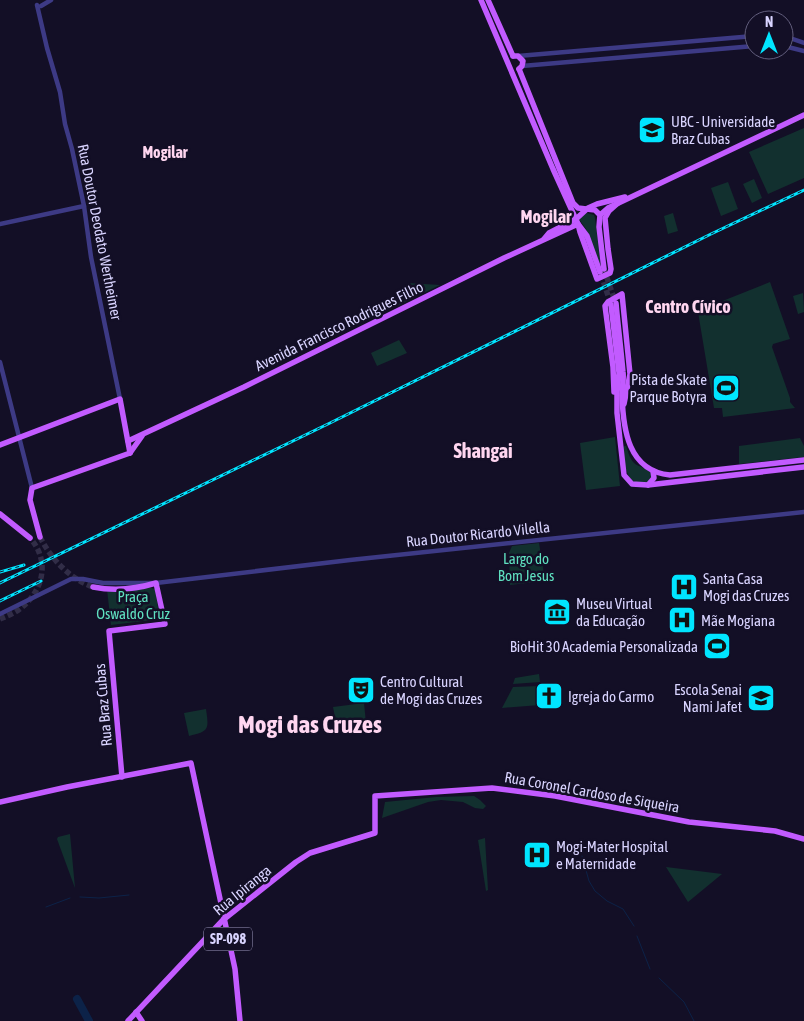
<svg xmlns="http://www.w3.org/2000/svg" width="804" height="1021" font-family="'Asap Condensed',sans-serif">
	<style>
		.green { fill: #12302f }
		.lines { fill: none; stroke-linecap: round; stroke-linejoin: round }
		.stream { stroke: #0c2248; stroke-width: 1 }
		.river { stroke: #0c2248; stroke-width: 8 }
		.major-tunnel { stroke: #312d47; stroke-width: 5.5; stroke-dasharray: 5.5 3; stroke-linecap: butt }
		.minor { stroke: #3d3a85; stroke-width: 4.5 }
		.major { stroke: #c25bff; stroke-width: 5.5 }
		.rail-casing { stroke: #00e5ff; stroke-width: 3 }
		.rail { stroke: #130f26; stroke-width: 1; stroke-dasharray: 4; stroke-linecap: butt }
		.labels { text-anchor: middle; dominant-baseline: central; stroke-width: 5; stroke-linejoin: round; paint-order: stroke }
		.shield { fill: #130f26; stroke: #9e99be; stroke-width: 1 }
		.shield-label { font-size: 14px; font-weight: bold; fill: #d9d4ff }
		.poi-label { font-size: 15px; fill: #d9d4ff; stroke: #130f26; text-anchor: start }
		.street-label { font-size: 15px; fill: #d9d4ff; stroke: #130f26 }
		.park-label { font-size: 15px; fill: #5fe0c0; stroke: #130f26 }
		.neighbourhood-label { font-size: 16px; font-weight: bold; fill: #ffd6f0; stroke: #130f26 }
		.quarter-label { font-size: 18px; font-weight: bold; fill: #ffd6f0; stroke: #130f26 }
		.district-label { font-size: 20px; font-weight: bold; fill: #ffd6f0; stroke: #130f26 }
		.town-label { font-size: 25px; font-weight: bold; fill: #ffd6f0; stroke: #130f26 }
	</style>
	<rect width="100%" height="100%" fill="#130f26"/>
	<g class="green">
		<path d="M804 128V178L768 194 749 152Z"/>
		<path d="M754 179 762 198 752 203 743 184Z"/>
		<path d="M728 182 738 209 721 216 711 188Z"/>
		<path d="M587 213 594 215 595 218 601 267 586 229 579 219Z"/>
		<path d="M673 213 678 231 668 234 664 216Z"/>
		<path d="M770 282 790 339 773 344 772 347 790 398V402L795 408 723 417 722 408H714L697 306 720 302Z"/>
		<path d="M409 283 440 285 395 307Z"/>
		<path d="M803 293 804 312 798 314 793 296Z"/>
		<path d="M399 340 407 353 377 366 371 353Z"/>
		<path d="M615 437 620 486 586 490 580 443Z"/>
		<path d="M800 438 804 446V457L739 464V446Z"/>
		<path d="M625 446H626C633 468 634 462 651 472L653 475 649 482 636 484C624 475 624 460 623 447Z"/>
		<path d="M539 543 545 581 510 585 509 553 512 546Z"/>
		<path d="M148 587 155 589 160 619 111 625 107 589Z"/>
		<path d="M539 674 540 682 513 684 515 678Z"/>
		<path d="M539 686 540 705 502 708 513 687Z"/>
		<path d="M364 703 366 723 337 727 333 707Z"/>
		<path d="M206 709C209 730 209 731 189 736L184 713Z"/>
		<path d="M474 796 480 800 486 806 483 809 475 808 463 802 441 800 428 802 382 818 385 802 436 797Z"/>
		<path d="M70 834 75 888 57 839 58 837Z"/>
		<path d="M485 838 488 890 486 891 478 840Z"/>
		<path d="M666 867 722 874 688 902Z"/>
	</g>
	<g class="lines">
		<g class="stream">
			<path d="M582 856 589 881 595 891 607 901 623 909 634 926"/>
			<path d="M80 897 99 898 129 895"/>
			<path d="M46 907 70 898"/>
			<path d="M637 936 650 969"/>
			<path d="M659 978 684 1002 694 1021"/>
		</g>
		<path class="river" d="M77 999 89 1021"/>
		<g class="major-tunnel">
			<path d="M604 269 615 301"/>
			<path d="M601 274 611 305"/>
			<path d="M40 537C51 559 70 579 93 587"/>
			<path d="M0 619C7 616 15 613 21 608 44 590 50 560 30 538"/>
		</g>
		<g class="minor">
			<path d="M37 5 47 48 60 92 65 124 72 149 84 206 91 257 120 399"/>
			<path d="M41 6 51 0"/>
			<path d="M784 36 804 43"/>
			<path d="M784 46 804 51"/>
			<path d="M518 56 754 36"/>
			<path d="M522 66 754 46"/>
			<path d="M0 224 84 206"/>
			<path d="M0 362 32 488"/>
			<path d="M0 614 71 579H83L103 583H156L350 560 804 512"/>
		</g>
		<g class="major">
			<path d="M481 0 553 169 578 224 587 236 600 272"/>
			<path d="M488 0 513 56"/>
			<path d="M513 56H518L523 61 522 66 519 69"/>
			<path d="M519 69 573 203 578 208 595 210 600 215 599 227 604 269"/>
			<path d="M600 215 608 208 804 115"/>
			<path d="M544 239 549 233 576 219 588 208 597 204 625 197"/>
			<path d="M616 303C618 326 621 349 623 372 624 380 622 387 622 395 623 429 628 471 670 475L804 460"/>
			<path d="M611 305 619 373 617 392V413L624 475 632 484 648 485 804 467"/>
			<path d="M614 392 613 367 605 306 608 302 622 294 630 374 624 404"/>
			<path d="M128 441 244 387 504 258 578 224 580 232 597 279 610 273 611 269 608 249 605 218 609 211 618 203"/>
			<path d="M0 445 120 399 130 453"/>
			<path d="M130 453 142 436"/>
			<path d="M648 485 654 478 653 471"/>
			<path d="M0 514 30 538"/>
			<path d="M40 537 30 500 32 488 130 453"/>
			<path d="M93 587C113 591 136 589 156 583L165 624 109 631 122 777"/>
			<path d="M0 802 67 787 191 763 235 969 240 1021"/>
			<path d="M136 1012 142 1021"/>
			<path d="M128 1021 223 920 296 862 310 853 375 833V796L492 788 555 796 689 822 775 831 804 839"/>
		</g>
		<g class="rail-casing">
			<g id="rail">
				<path d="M0 572 24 565"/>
				<path d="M0 583 330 423 711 234 804 190"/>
				<path d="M0 601 41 581"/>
			</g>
		</g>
		<use href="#rail" class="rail"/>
	</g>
	<defs>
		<g id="university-square" transform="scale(1.4375)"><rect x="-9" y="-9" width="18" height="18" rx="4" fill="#00e5ff" stroke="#130f26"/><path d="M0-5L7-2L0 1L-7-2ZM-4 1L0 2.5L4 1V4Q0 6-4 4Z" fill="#111"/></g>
		<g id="stadium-square" transform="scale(1.4375)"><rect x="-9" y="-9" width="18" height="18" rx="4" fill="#00e5ff" stroke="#130f26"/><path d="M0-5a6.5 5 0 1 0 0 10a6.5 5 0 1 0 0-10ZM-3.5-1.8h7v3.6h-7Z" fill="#111"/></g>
		<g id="hospital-square" transform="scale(1.4375)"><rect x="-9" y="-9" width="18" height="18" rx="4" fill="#00e5ff" stroke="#130f26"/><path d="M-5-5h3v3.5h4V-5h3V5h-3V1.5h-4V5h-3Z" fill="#111"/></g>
		<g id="museum-square" transform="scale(1.4375)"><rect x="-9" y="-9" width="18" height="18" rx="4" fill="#00e5ff" stroke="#130f26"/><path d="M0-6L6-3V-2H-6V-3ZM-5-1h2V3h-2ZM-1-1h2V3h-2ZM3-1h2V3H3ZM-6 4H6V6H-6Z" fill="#111"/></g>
		<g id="theatre-square" transform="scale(1.4375)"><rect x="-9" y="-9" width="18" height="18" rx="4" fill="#00e5ff" stroke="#130f26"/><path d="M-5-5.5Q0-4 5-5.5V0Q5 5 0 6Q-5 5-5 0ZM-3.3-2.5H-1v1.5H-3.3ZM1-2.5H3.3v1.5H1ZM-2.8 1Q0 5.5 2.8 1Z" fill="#111"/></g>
		<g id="church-square" transform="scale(1.4375)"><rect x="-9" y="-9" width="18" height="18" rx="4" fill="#00e5ff" stroke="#130f26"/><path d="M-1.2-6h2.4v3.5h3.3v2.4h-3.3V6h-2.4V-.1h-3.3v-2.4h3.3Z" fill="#111"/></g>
	</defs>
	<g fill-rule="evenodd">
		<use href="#university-square" x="652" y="130"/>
		<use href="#stadium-square" x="726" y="388"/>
		<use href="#hospital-square" x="684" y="587"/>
		<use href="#museum-square" x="557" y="612"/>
		<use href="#hospital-square" x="682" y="620"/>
		<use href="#stadium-square" x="717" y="646"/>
		<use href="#theatre-square" x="361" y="690"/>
		<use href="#church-square" x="549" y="696"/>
		<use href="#university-square" x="761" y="698"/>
		<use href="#hospital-square" x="537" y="855"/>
	</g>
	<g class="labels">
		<rect class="shield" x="204" y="927.5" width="48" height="23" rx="4"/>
		<g class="shield-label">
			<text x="228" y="939">SP-098</text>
		</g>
		<g class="poi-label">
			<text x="671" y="121">UBC - Universidade<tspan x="671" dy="17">Braz Cubas</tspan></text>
			<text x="707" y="379" text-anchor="end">Pista de Skate<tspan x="707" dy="17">Parque Botyra</tspan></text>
			<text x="703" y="578">Santa Casa<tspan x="703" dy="17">Mogi das Cruzes</tspan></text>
			<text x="576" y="603">Museu Virtual<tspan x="576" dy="17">da Educação</tspan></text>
			<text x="701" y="620">Mãe Mogiana</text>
			<text x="698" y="646" text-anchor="end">BioHit 30 Academia Personalizada</text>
			<text x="380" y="681">Centro Cultural<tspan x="380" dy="17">de Mogi das Cruzes</tspan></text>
			<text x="742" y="689" text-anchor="end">Escola Senai<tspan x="742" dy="17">Nami Jafet</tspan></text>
			<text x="568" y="696">Igreja do Carmo</text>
			<text x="556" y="846">Mogi-Mater Hospital<tspan x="556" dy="17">e Maternidade</tspan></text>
		</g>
		<g class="street-label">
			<text transform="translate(100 232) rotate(79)">Rua Doutor Deodato Wertheimer</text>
			<text transform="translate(339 326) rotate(-26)">Avenida Francisco Rodrigues Filho</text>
			<text transform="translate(478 534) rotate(-6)">Rua Doutor Ricardo Vilella</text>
			<text transform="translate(103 705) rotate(-95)">Rua Braz Cubas</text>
			<text transform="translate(592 792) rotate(10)">Rua Coronel Cardoso de Siqueira</text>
			<text transform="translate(242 890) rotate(-39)">Rua Ipiranga</text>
		</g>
		<g class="park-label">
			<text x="526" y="558">Largo do<tspan x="526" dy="17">Bom Jesus</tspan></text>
			<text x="133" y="596">Praça<tspan x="133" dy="17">Oswaldo Cruz</tspan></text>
		</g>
		<g class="neighbourhood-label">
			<text x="165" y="152">Mogilar</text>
		</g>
		<g class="quarter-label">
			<text x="546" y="216">Mogilar</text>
			<text x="688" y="306">Centro Cívico</text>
		</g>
		<g class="district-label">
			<text x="483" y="450">Shangai</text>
		</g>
		<g class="town-label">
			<text x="310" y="724">Mogi das Cruzes</text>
		</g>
	</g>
	<g transform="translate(769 35)"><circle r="24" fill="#130f26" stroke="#625e7d"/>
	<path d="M0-4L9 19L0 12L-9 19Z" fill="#00e5ff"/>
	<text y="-8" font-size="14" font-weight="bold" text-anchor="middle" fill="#d9d4ff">N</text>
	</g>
</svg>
